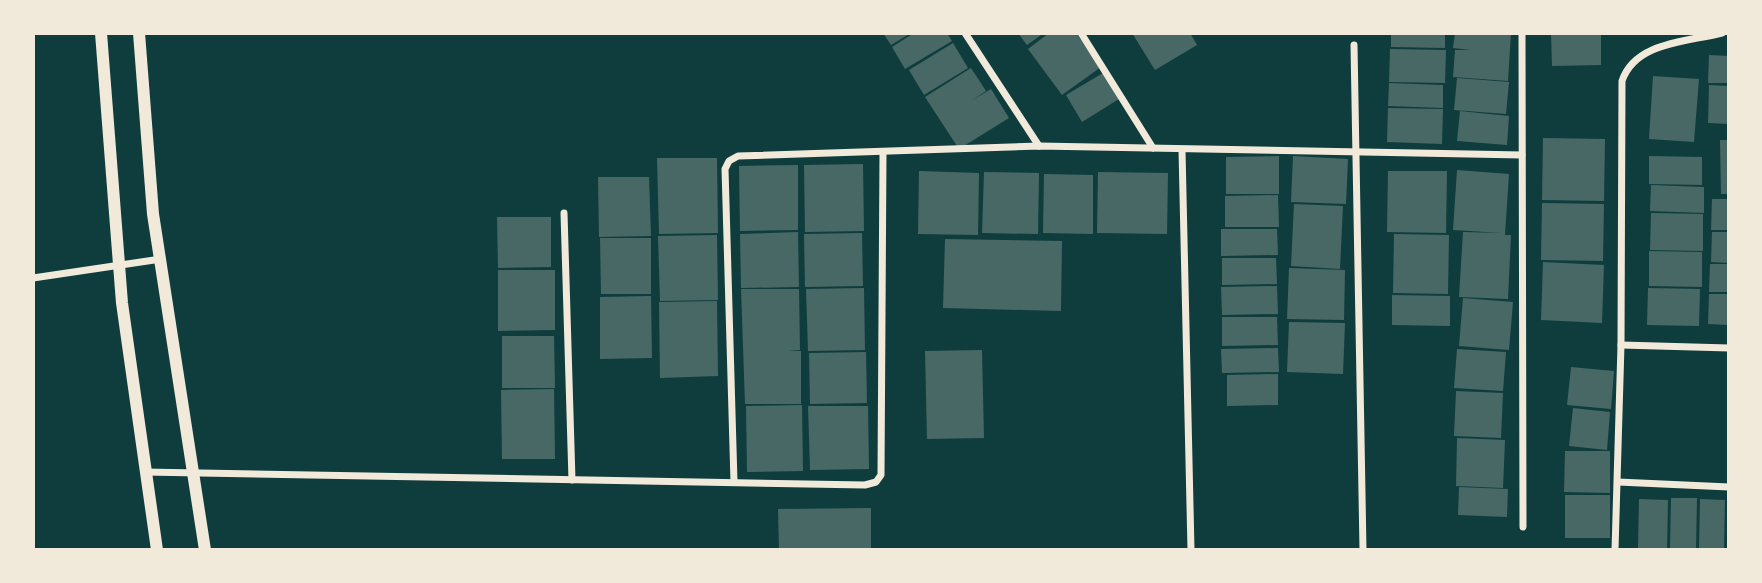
<svg xmlns="http://www.w3.org/2000/svg" width="1762" height="583" font-family="'Source Serif 4',serif">
	<style>
		.building { fill: #486865 }
		.lines { fill: none; stroke-linecap: round; stroke-linejoin: round }
		.minor { stroke: #f1e9da; stroke-width: 7 }
		.tertiary { stroke: #f1e9da; stroke-width: 12 }
	</style>
	<rect width="100%" height="100%" fill="#0f3d3e"/>
	<g class="building">
		<path d="M883 33H911L891 45Z"/>
		<path d="M914 33H947L952 41 905 69 892 47Z"/>
		<path d="M1018 33H1044L1027 45Z"/>
		<path d="M1049 33H1076L1101 67 1062 95 1028 49Z"/>
		<path d="M1132 33H1190L1197 45 1155 70Z"/>
		<path d="M1391 33H1445V48L1391 47Z"/>
		<path d="M1455 33H1511L1508 81 1453 77 1455 50H1470L1453 48Z"/>
		<path d="M1551 33H1601V65L1552 66Z"/>
		<path d="M953 43 968 68 924 95 909 70Z"/>
		<path d="M1390 49 1446 50 1445 83 1389 82Z"/>
		<path d="M1709 55 1729 56V83H1708Z"/>
		<path d="M971 68 986 91 971 101 991 89 1009 118 959 149 925 97Z"/>
		<path d="M1103 73 1119 99 1082 122 1066 95Z"/>
		<path d="M1653 76 1699 79 1694 142 1649 139Z"/>
		<path d="M1457 78 1509 82 1506 114 1454 110Z"/>
		<path d="M1389 83 1443 85V108L1388 106Z"/>
		<path d="M1709 85 1729 86V124L1708 123Z"/>
		<path d="M1388 108 1443 109 1442 144 1387 142Z"/>
		<path d="M1460 111 1509 116 1507 145 1457 141Z"/>
		<path d="M1543 138 1605 139 1604 201 1542 200Z"/>
		<path d="M1720 140H1729V194H1721Z"/>
		<path d="M1279 156V194H1226V157Z"/>
		<path d="M1293 156 1348 159 1346 204 1291 202Z"/>
		<path d="M1649 156 1702 157V185L1649 184Z"/>
		<path d="M657 158H717L718 233 659 234Z"/>
		<path d="M863 164 864 231 805 232 804 165Z"/>
		<path d="M798 165V230L740 231 739 166Z"/>
		<path d="M1457 170 1509 174 1505 235H1511L1508 299 1459 297 1463 232 1502 233 1453 230Z"/>
		<path d="M919 171 979 173 978 235 918 234Z"/>
		<path d="M1388 171H1447L1446 233 1387 232Z"/>
		<path d="M984 172 1039 173 1038 234 982 233Z"/>
		<path d="M1098 172 1168 173 1167 234 1097 233Z"/>
		<path d="M1044 174 1093 175V234L1043 233Z"/>
		<path d="M598 177H649L651 236 599 237Z"/>
		<path d="M1651 185 1704 187V213L1650 211Z"/>
		<path d="M1278 195 1279 227H1225V196Z"/>
		<path d="M1712 199H1729V230H1711Z"/>
		<path d="M1542 203 1604 204 1603 261 1541 260Z"/>
		<path d="M1294 204 1343 206 1340 269 1291 266Z"/>
		<path d="M1651 213 1703 214V251L1650 250Z"/>
		<path d="M497 217H551V267L498 268Z"/>
		<path d="M1221 229H1277L1278 255 1221 256Z"/>
		<path d="M798 232 799 287 741 288 740 234Z"/>
		<path d="M1712 232H1729V263L1711 262Z"/>
		<path d="M862 233 863 286 805 287 804 234Z"/>
		<path d="M1394 234 1449 235 1448 294 1393 293Z"/>
		<path d="M717 235 718 300 660 301 658 236Z"/>
		<path d="M600 238H651V294H601Z"/>
		<path d="M945 239 1062 241 1061 311 943 308Z"/>
		<path d="M1649 251 1702 252V287L1649 286Z"/>
		<path d="M1222 258H1276L1277 284 1222 285Z"/>
		<path d="M1543 262 1604 265 1602 323 1541 320Z"/>
		<path d="M1710 264H1729V292H1709Z"/>
		<path d="M1289 268 1345 270 1344 320 1287 319Z"/>
		<path d="M498 270H555V330L498 331Z"/>
		<path d="M1277 286 1278 314 1222 315 1221 287Z"/>
		<path d="M864 288 865 350 808 351 806 289Z"/>
		<path d="M1648 288 1700 289 1699 326 1647 325Z"/>
		<path d="M741 289H799L800 350 788 351H801V404H745Z"/>
		<path d="M1709 294H1729V325L1708 324Z"/>
		<path d="M1392 295 1450 296V326L1392 325Z"/>
		<path d="M651 296 652 358 600 359V297Z"/>
		<path d="M1463 298 1513 302 1509 350 1459 346Z"/>
		<path d="M717 301 718 376 660 378 659 302Z"/>
		<path d="M1222 317H1277L1278 345 1222 346Z"/>
		<path d="M1289 322 1345 323 1343 374 1287 372Z"/>
		<path d="M502 336H554L555 388H502Z"/>
		<path d="M1278 348 1279 372 1222 373 1221 349Z"/>
		<path d="M1457 349 1506 352 1503 391 1454 388Z"/>
		<path d="M982 350 984 438 927 439 925 351Z"/>
		<path d="M866 352 867 403 810 404 809 353Z"/>
		<path d="M1571 367 1614 371 1611 409 1567 405Z"/>
		<path d="M1278 374V405L1227 406V375Z"/>
		<path d="M554 389 555 459H502L501 390Z"/>
		<path d="M1456 391 1503 393 1501 438 1454 436Z"/>
		<path d="M802 405 803 471 747 472 746 406Z"/>
		<path d="M808 406H868L869 469 810 470Z"/>
		<path d="M1573 408 1610 412 1607 450 1569 446Z"/>
		<path d="M1457 438 1505 440 1503 488 1456 486Z"/>
		<path d="M1565 451H1610V493L1564 492Z"/>
		<path d="M1459 487 1508 489 1507 517 1458 515Z"/>
		<rect x="1565" y="495" width="45" height="43"/>
		<path d="M1671 498H1697L1696 550H1670Z"/>
		<path d="M1639 499 1668 500 1667 550H1638Z"/>
		<path d="M1700 499 1725 500 1724 550H1699Z"/>
		<path d="M871 508V550H779L778 509Z"/>
	</g>
	<g class="lines">
		<g class="minor">
			<path d="M965 33 1039 146"/>
			<path d="M1081 33 1153 148"/>
			<path d="M1522 33 1523 527"/>
			<path d="M1354 45 1363 550"/>
			<path d="M1182 150 1191 550"/>
			<path d="M564 213 572 480"/>
			<path d="M33 278 161 259"/>
			<path d="M1621 345 1729 348"/>
			<path d="M144 472 865 485 876 482 881 475 883 153"/>
			<path d="M734 482 725 169 729 161 738 156 1039 146 1522 155"/>
			<path d="M1618 482 1729 487"/>
			<path d="M1615 550 1621 345 1622 81C1635 42 1686 42 1722 33"/>
		</g>
		<g class="tertiary">
			<path d="M101 33 122 303 157 550"/>
			<path d="M139 33 153 214 205 550"/>
		</g>
	</g>
	<rect width="1762" height="583" fill="none" stroke="#f1e9da" stroke-width="70"/>
</svg>
